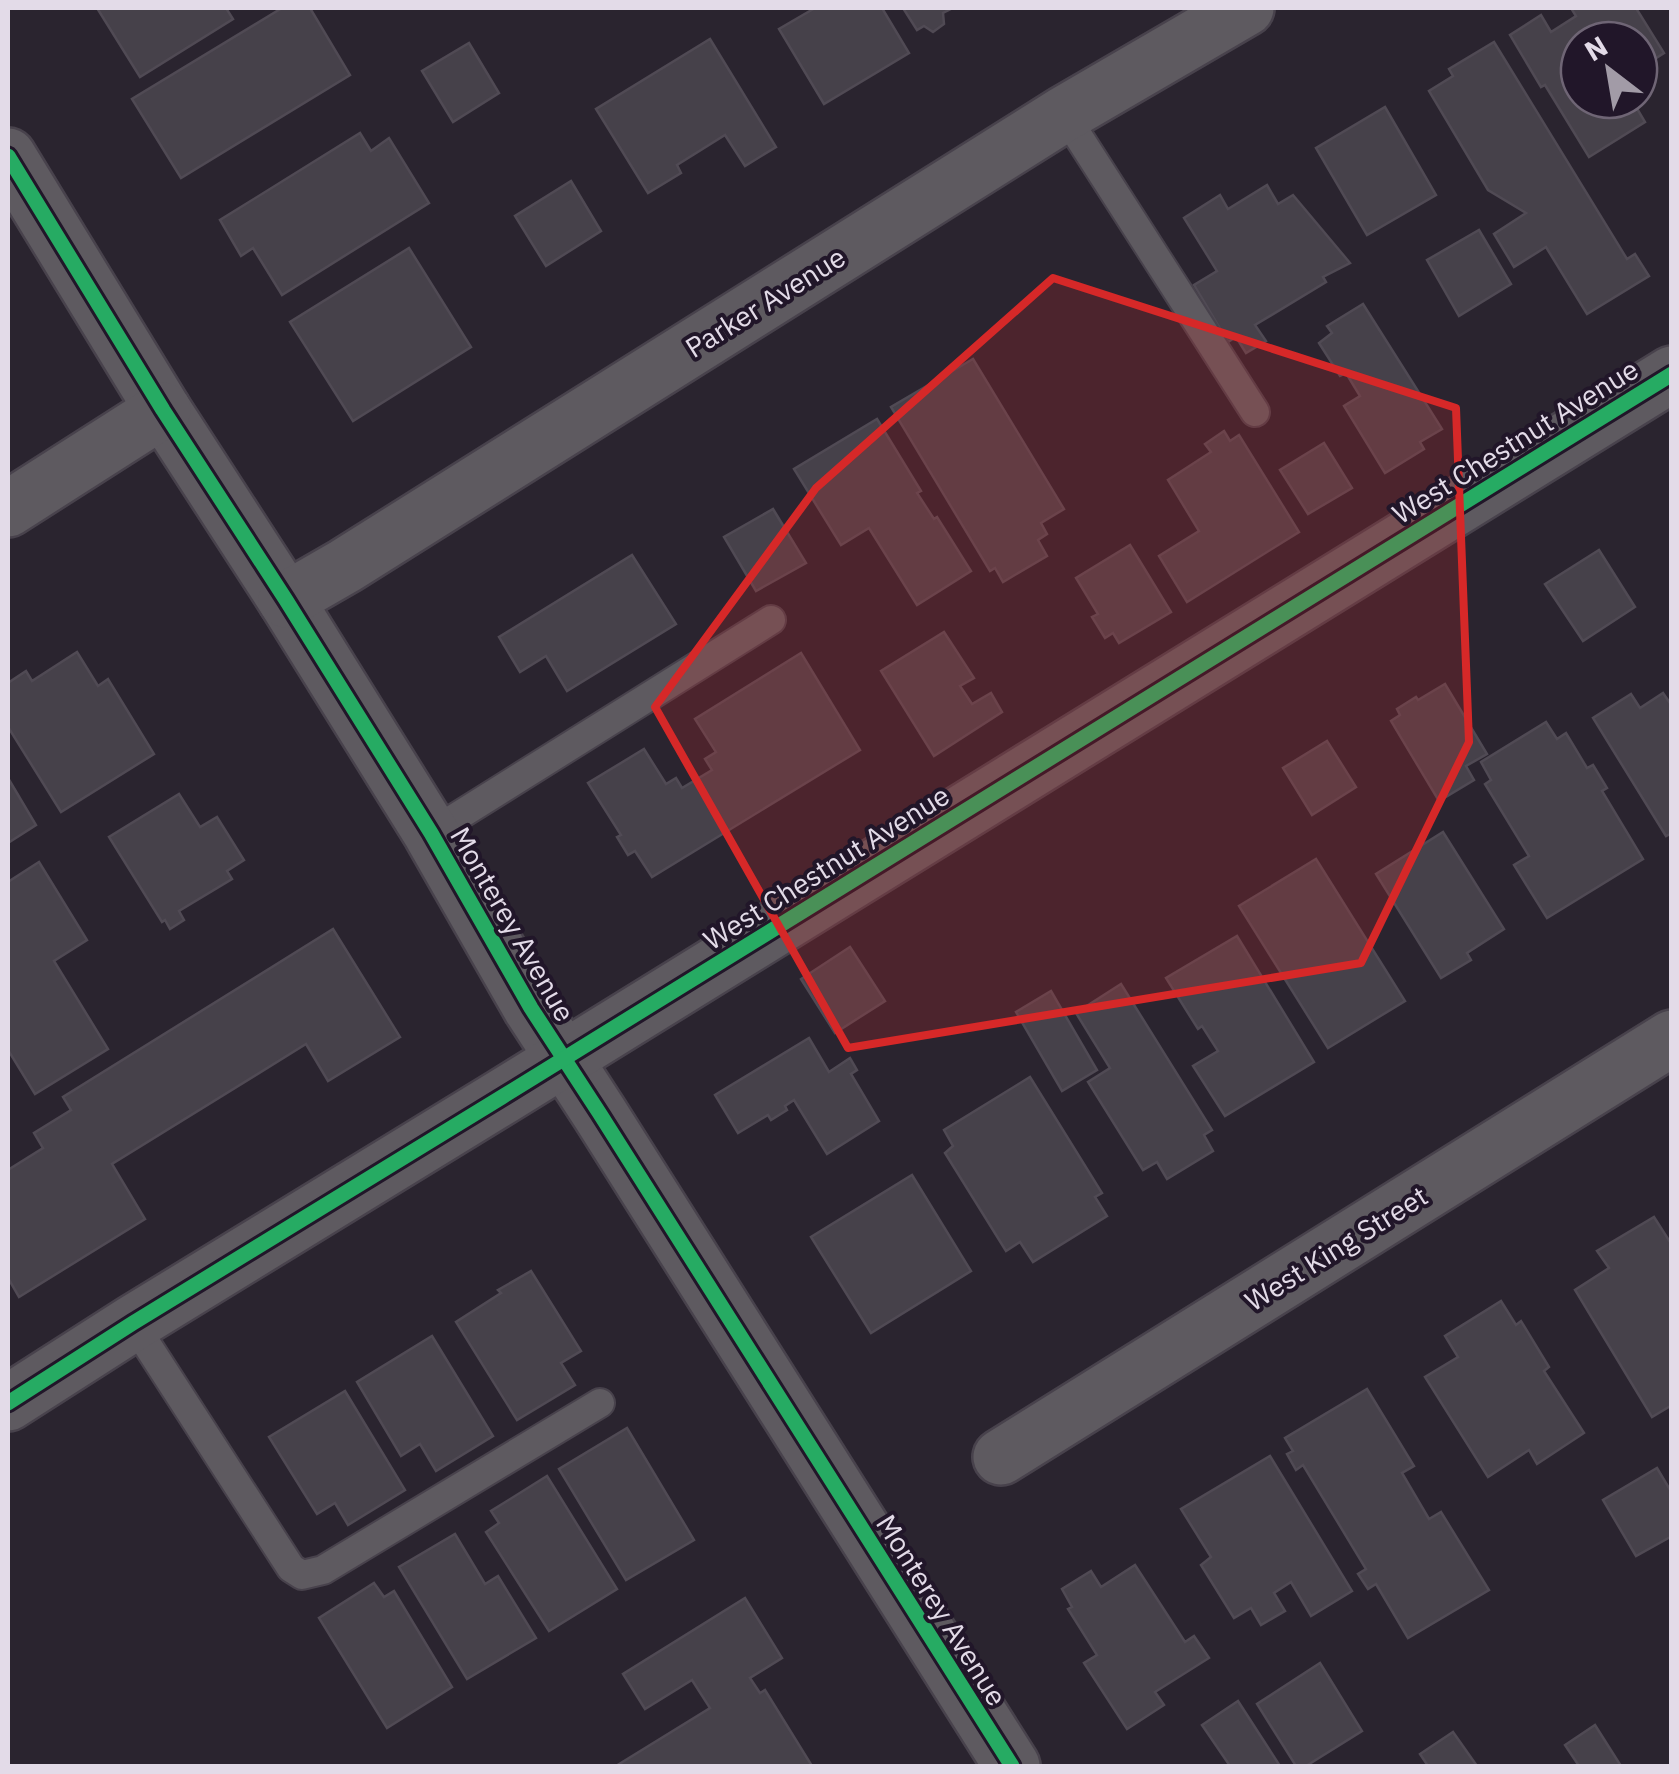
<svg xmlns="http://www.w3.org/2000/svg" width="1679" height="1774" font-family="'IBM Plex Sans',sans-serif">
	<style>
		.building { fill: #46414a; stroke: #504a54; stroke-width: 2.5 }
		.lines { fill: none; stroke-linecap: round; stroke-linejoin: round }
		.service-casing { stroke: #48424c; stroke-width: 32 }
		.minor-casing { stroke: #48424c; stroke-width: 60 }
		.service { stroke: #5e5a60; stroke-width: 28 }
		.minor { stroke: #5e5a60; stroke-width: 55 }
		.cycleway-casing { stroke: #211629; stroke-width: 21 }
		.cycleway { stroke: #26ab63; stroke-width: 15 }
		.marked { fill: #d62828; fill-opacity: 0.2; stroke: #d62828; stroke-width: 8; stroke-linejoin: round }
		.labels { text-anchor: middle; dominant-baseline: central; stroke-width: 8; stroke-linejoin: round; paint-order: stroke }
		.street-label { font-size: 28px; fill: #e3dbe8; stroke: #211629 }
	</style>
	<rect width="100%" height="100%" fill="#2a242f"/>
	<g class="building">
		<path d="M97 8H226L233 19 140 77Z"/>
		<path d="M282 8H310L350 75 181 178 132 99Z"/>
		<path d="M815 8H882L909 53 824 104 779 29Z"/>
		<path d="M903 8H953L943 13 944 24 933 32 924 26 917 30Z"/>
		<path d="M1571 8H1636L1664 53 1639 69V40H1579V100H1632L1645 122 1589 157 1545 85 1541 87 1510 35 1541 15 1551 32 1576 16Z"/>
		<path d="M710 39 776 147 745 166 725 135 677 165 681 173 648 193 596 109Z"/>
		<path d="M1494 42 1627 259 1635 254 1649 276 1587 314 1546 247 1514 267 1494 234 1526 213 1488 190 1429 91 1453 76 1449 69Z"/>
		<path d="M469 43 499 93 453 122 422 71Z"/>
		<path d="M1385 107 1436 195 1367 235 1316 148Z"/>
		<path d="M360 133 371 151 389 138 429 203 282 295 253 248 241 256 220 220Z"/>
		<path d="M571 181 601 231 546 266 515 216Z"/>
		<path d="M1267 185 1278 204 1293 195 1350 263 1323 277 1326 282 1255 325 1266 341 1246 353 1236 337 1228 342 1194 285 1217 271 1184 218 1220 195 1228 209Z"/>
		<path d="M1479 230 1511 284 1459 316 1427 260Z"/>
		<path d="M409 248 471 347 353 421 290 322Z"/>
		<path d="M1363 304 1442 429 1420 442 1424 449 1385 473 1344 406 1360 396 1346 373 1340 376 1319 343 1332 333 1327 326Z"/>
		<path d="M973 359 1064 509 1041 523 1047 534 1038 540 1047 556 1003 582 995 568 990 571 891 407Z"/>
		<path d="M877 419 921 491 917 493 934 519 937 517 971 571 917 605 869 528 841 545 794 469Z"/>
		<path d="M1224 431 1230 441 1239 435 1299 532 1187 602 1159 556 1199 531 1168 480 1211 452 1205 444Z"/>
		<path d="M1324 443 1352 488 1308 514 1280 470Z"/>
		<path d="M773 509 806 563 756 591 724 537Z"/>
		<path d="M1130 545 1171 612 1119 643 1113 633 1105 638 1092 617 1098 614 1076 578Z"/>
		<path d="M1599 550 1635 607 1583 641 1545 584Z"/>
		<path d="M632 555 676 624 567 691 546 656 520 672 499 637Z"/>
		<path d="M944 632 974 678 960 686 972 704 991 693 1002 712 934 756 881 671Z"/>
		<path d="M77 652 98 686 108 679 154 754 61 812 8 727V683L26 671 32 681Z"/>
		<path d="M801 653 860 750 652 877 635 851 628 855 617 837 621 835 588 783 644 749 666 784 676 778 682 788 712 770 705 759 716 752 695 719Z"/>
		<path d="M1445 684 1487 754 1466 766 1474 780 1439 801 1391 721 1400 715 1397 709 1416 697 1418 700Z"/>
		<path d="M1663 693 1672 706V833L1666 836 1593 718 1631 694 1640 708Z"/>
		<path d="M1546 722 1557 739 1566 733 1587 768 1593 765 1607 788 1602 791 1643 859 1547 918 1514 865 1529 856 1485 784 1491 780 1481 762Z"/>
		<path d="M1327 741 1356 787 1312 815 1283 768Z"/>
		<path d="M8 778 36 825 8 843Z"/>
		<path d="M179 794 200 827 217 817 244 860 227 871 232 879 179 911 184 920 170 929 165 920 162 922 109 837Z"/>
		<path d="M1443 832 1504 929 1467 953 1471 960 1441 978 1376 874Z"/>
		<path d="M1316 859 1405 1001 1328 1048 1239 906Z"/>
		<path d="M39 862 87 940 54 961 108 1049 35 1094 8 1050V882Z"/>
		<path d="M333 929 400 1037 328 1081 306 1044 112 1164 145 1219 19 1297 8 1278V1170L43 1148 34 1133 71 1110 63 1097Z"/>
		<path d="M1237 936 1314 1062 1225 1116 1193 1066 1218 1051 1202 1026 1198 1029 1166 978Z"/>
		<path d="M850 947 885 1001 835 1033 801 979Z"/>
		<path d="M1121 984 1212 1130 1204 1135 1213 1151 1167 1179 1157 1162 1143 1170 1088 1082 1110 1068 1076 1013Z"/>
		<path d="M1051 991 1097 1070 1062 1091 1016 1012Z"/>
		<path d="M809 1038 829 1072 850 1058 857 1070 851 1074 879 1121 827 1154 794 1100 785 1106 787 1110 771 1120 768 1115 738 1133 715 1095Z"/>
		<path d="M1030 1077 1102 1193 1095 1197 1107 1216 1033 1262 1020 1242 1006 1251 945 1153 953 1146 944 1130Z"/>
		<path d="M912 1175 971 1271 871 1333 811 1237Z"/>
		<path d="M1654 1217 1672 1245V1405L1652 1417 1575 1290 1609 1268 1597 1251Z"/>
		<path d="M531 1271 581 1351 561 1363 575 1385 517 1420 456 1322 501 1293 498 1290Z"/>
		<path d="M1501 1301 1516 1325 1521 1321 1549 1367 1544 1371 1584 1433 1537 1464 1529 1450 1488 1477 1425 1377 1458 1357 1445 1336Z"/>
		<path d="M432 1336 493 1436 436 1471 420 1444 401 1456 357 1382Z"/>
		<path d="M1367 1389 1414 1466 1402 1473 1429 1519 1441 1512 1489 1590 1408 1638 1376 1584 1368 1589 1358 1574 1366 1569 1303 1465 1296 1470 1287 1454 1293 1451 1285 1438Z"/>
		<path d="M345 1391 405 1490 348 1525 335 1503 317 1514 269 1437Z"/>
		<path d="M627 1428 694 1540 626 1580 559 1469Z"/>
		<path d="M1270 1456 1352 1591 1311 1616 1291 1582 1274 1593 1285 1611 1261 1625 1251 1608 1234 1618 1201 1565 1211 1557 1181 1509Z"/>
		<path d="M1657 1468 1672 1493V1536L1636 1556 1603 1500Z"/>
		<path d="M547 1476 617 1589 549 1631 486 1532 499 1523 491 1511Z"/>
		<path d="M455 1534 485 1584 498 1576 536 1638 467 1679 399 1567Z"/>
		<path d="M1135 1565 1185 1642 1194 1636 1209 1658 1155 1692 1164 1705 1127 1729 1084 1663 1097 1655 1068 1609 1072 1607 1062 1589 1091 1571 1101 1587Z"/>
		<path d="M374 1583 384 1597 394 1591 452 1687 387 1728 319 1618Z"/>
		<path d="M745 1598 782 1658 750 1678 760 1693 765 1690 812 1766H616L710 1708 692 1680 645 1709 623 1674Z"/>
		<path d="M1320 1663 1362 1731 1306 1766H1296L1257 1704Z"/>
		<path d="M1238 1701 1280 1766H1230L1202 1725Z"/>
		<path d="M1595 1725 1621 1766H1579L1565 1745Z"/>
		<path d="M1453 1732 1477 1766H1428L1420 1754Z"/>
	</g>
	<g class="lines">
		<g class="service-casing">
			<g id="service">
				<path d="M1064 114 1255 412"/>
				<path d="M431 833 771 620"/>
				<path d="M133 1323 291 1568 302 1575 323 1570 600 1403"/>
			</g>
		</g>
		<g class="minor-casing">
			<g id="minor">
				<path d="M8 156 163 410 286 600 431 833 531 1008 600 1114 1012 1766"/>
				<path d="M8 509 163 410"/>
				<path d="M286 600 345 566 1064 114 1246 8"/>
				<path d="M8 1403 133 1323 502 1097 1672 374"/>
				<path d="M1001 1457 1672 1038"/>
			</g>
		</g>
		<use href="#service" class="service"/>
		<use href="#minor" class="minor"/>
		<g class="cycleway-casing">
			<g id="cycleway">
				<path d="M8 156 163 410 286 600 431 833 531 1008 600 1114 1012 1766"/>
				<path d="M8 1403 133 1323 502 1097 1672 374"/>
			</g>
		</g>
		<use href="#cycleway" class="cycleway"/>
	</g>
	<path class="marked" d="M1053 278 1456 408 1469 742 1361 963 848 1048 655 707 816 488Z"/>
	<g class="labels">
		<g class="street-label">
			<text transform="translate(765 302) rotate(-32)">Parker Avenue</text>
			<text transform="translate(1515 441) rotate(-32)">West Chestnut Avenue</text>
			<text transform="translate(826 867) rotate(-32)">West Chestnut Avenue</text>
			<text transform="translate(513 924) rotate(60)">Monterey Avenue</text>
			<text transform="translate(1336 1248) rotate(-32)">West King Street</text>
			<text transform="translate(942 1610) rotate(58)">Monterey Avenue</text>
		</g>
	</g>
	<rect width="1679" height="1774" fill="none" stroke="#e3dbe8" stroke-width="20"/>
	<g transform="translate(1609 70) rotate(329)"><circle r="48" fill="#211629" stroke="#6f6575" stroke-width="2.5"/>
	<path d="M0-8L18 38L0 25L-18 38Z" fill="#a29ba7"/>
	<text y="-15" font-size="28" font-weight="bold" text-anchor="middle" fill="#e3dbe8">N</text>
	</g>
</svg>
